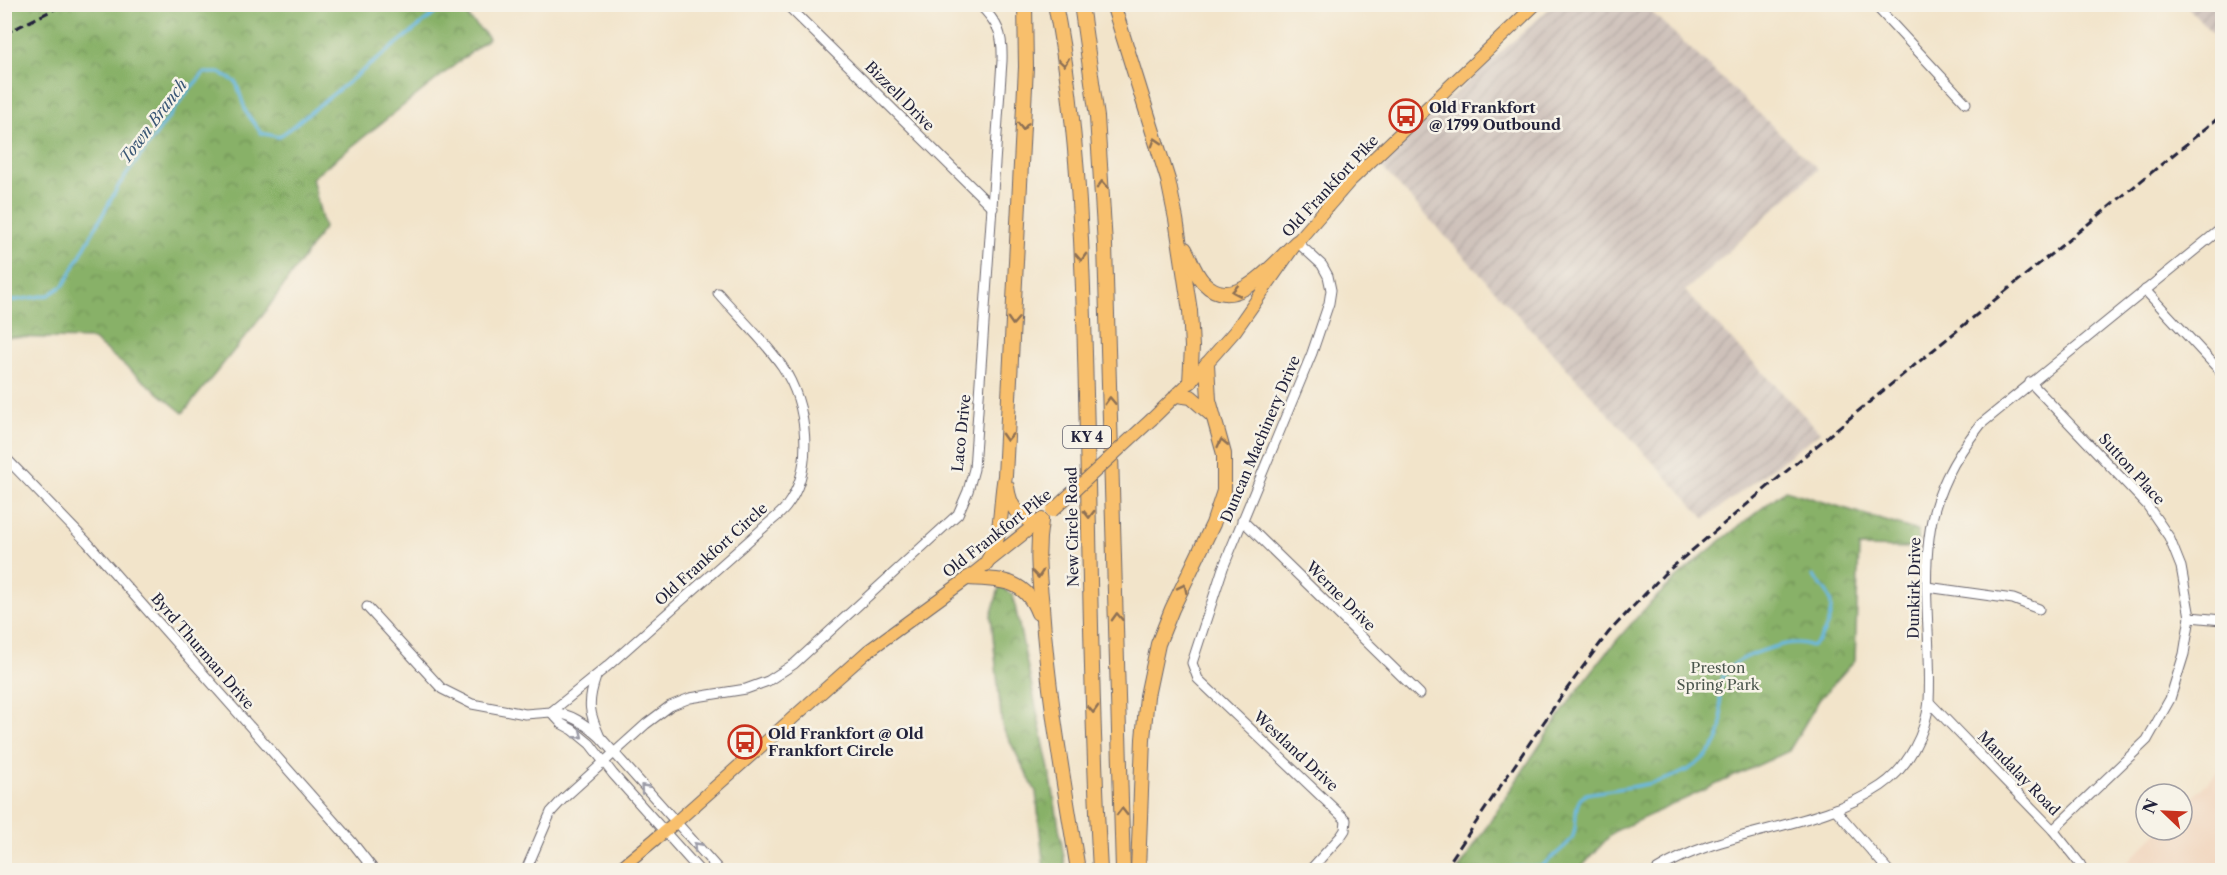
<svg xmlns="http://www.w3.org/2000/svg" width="2227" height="875" font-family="'Libre Caslon Text',serif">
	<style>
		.built { fill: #f1d5bd }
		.industrial { fill: url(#industrial-furrows) }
		.forest { fill: url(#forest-crowns); stroke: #556a52; stroke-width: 1.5 }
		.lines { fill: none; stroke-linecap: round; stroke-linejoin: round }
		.stream { stroke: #69b9e4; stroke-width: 3 }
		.minor-casing { stroke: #6b666d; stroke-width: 11 }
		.major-casing { stroke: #6b666d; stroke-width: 14 }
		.highway-casing { stroke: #6b666d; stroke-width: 16 }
		.minor { stroke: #fff; stroke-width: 9 }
		.major { stroke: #f8bf6c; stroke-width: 12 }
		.highway { stroke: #f8bf6c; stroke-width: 14 }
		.rail { stroke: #22223b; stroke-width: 3; stroke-dasharray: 9 4.5; stroke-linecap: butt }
		.major-bridge-casing { stroke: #6b666d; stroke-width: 14; stroke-linecap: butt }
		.major-bridge { stroke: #f8bf6c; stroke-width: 12 }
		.oneway { stroke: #8d7054 }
		.oneway2 { stroke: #9c9ca7 }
		.labels { text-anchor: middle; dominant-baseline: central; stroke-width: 5; stroke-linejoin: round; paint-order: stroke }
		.shield { fill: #f7f3e8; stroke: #62616f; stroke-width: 1.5 }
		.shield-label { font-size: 14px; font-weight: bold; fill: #22223b }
		.street-label { font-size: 15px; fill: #22223b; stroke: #f7f3e8 }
		.poi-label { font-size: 15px; font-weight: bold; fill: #22223b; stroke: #f7f3e8; text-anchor: start }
		.park-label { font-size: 15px; fill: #4b564d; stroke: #f7f3e8 }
		.water-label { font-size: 16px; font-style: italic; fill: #3b5776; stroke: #f7f3e8 }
	</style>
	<defs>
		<pattern id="industrial-furrows" width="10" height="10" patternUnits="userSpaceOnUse" patternTransform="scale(1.5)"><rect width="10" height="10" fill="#cec1ba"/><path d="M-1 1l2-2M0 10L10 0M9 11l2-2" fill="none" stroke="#b1a6a1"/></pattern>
		<pattern id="forest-crowns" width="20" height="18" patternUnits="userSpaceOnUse" patternTransform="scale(1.5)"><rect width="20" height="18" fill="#88b168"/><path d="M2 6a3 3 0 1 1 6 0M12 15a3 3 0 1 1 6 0" fill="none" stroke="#6f9057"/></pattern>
	</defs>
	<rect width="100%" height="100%" fill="#f7f3e8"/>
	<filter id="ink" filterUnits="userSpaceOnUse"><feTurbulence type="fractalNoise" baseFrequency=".0167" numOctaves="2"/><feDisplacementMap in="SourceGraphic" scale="12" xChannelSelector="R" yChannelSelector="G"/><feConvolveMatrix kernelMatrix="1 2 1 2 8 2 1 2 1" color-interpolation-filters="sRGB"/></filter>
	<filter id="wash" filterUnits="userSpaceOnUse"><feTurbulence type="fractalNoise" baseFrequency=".008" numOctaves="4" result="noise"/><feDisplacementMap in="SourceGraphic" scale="24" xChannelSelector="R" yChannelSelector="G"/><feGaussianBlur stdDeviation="1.35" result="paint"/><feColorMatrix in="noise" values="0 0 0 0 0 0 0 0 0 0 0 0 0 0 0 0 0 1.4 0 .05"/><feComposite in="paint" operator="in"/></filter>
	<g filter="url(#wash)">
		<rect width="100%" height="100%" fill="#f2e4ca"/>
		<path class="built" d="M2222 768V870H2120L2160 830H2182V808Z"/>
		<g class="industrial">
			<path d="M1553 5H1644L1818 169 1685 291 1820 432 1705 519 1378 163Z"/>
			<path d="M2186 5H2222V44Z"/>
		</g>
		<g class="forest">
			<path d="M5 4 478 5 468 17 489 38 312 178 324 228 263 315 183 413 92 339 5 337Z"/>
			<path d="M1785 490 1918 531 1917 548 1859 547 1855 660 1819 700 1789 751 1613 832 1579 870H1458C1517 783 1570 688 1643 611 1685 566 1736 529 1785 490Z"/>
			<path d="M1000 585 1013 596 1052 784 1066 870H1044L1036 792 1002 726 991 616Z"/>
		</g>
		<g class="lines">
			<g class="stream">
				<path d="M4 302 49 295 64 285 119 185 188 91 204 73H220L236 82 246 112 261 133 279 137 447 4"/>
				<path d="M1510 870 1514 867H1540C1548 861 1568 845 1572 838 1580 823 1570 804 1586 794 1626 786 1676 787 1707 755 1750 711 1676 676 1771 648 1784 644 1799 640 1811 646 1824 640 1834 614 1830 599 1827 590 1819 583 1813 576"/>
			</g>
		</g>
	</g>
	<g filter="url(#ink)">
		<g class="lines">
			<g class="minor-casing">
				<g id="minor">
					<path d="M786 4 993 208"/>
					<path d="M1874 4 1966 103"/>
					<path d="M1297 242 1322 265 1328 276 1331 290 1329 303 1312 353 1223 568 1192 663 1198 679 1346 820 1345 830 1341 836 1310 870"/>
					<path d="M2145 290 2222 373"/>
					<path d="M2030 382 2147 505 2169 537 2181 567 2190 617 2184 654 2170 699 2147 740 2053 830"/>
					<path d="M4 456 87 542 352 842 374 870"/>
					<path d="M1242 520 1420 694"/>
					<path d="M1927 587 2013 599 2039 609"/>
					<path d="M367 607 442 689 472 704 525 714 551 712 609 665 762 529C769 522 780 515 786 507 815 469 808 404 782 366 764 340 739 317 718 293"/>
					<path d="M2190 617 2222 620"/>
					<path d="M596 677C587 703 589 713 600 737L719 870"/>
					<path d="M1929 702 2053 830 2080 864 2083 870"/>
					<path d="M551 712 562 724 573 730 590 744 613 774 699 870"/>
					<path d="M551 712C570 713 585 724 599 736"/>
					<path d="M1835 809 1888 870"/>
					<path d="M526 870 551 812 563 799 646 724 670 706 690 698 746 689 768 681 794 664 958 514 968 491 974 469 1002 61C1003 34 999 24 979 4"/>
					<path d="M1657 870C1724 828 1816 830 1881 786 1908 768 1926 733 1929 701 1932 647 1922 592 1929 538 1934 494 1954 458 1981 424L2222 228"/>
				</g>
			</g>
			<g class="major-casing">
				<g id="major">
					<path d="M1152 419 1192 380 1235 331 1297 242 1349 182 1536 4"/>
					<path d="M618 870 676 822 868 651 968 578 1042 519"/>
				</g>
			</g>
			<g class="highway-casing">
				<g id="highway">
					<path d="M1055 4C1080 131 1083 265 1086 394 1090 553 1091 712 1100 870"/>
					<path d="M1081 4 1097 117 1105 245 1123 870"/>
					<path d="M1113 4 1168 180 1176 219 1190 311 1192 347 1190 382"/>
					<path d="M1185 249C1191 260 1194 272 1203 282 1235 316 1274 263 1297 242"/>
					<path d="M1177 395 1191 397 1213 416"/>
					<path d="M1007 487C1010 508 1017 515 1036 524"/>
					<path d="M1041 521C1036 551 1039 576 1042 607 1048 696 1064 783 1078 870"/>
					<path d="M986 564C1004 535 999 508 1005 476L1026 67 1025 4"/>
					<path d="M968 578C1000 580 1025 578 1038 613"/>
					<path d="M1138 870 1143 739 1147 696 1158 644 1172 609 1213 524 1224 491V454L1209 400 1207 364"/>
				</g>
			</g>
			<use href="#minor" class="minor"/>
			<use href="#major" class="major"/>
			<use href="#highway" class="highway"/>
			<g class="rail">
				<path d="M4 34 65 4"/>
				<path d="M1444 870 1556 704 1593 653 1609 632 1664 574 1851 417 2222 115"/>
			</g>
			<g class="major-bridge-casing">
				<path id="major-bridge" d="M1052 511 1152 419"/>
			</g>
			<use href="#major-bridge" class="major-bridge"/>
		</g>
		<defs><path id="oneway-chevron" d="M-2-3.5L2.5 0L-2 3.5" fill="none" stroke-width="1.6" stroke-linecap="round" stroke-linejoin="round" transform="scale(1.5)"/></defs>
		<g class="oneway">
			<use href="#oneway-chevron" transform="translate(1064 62) rotate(82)"/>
			<use href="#oneway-chevron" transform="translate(1023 126) rotate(93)"/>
			<use href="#oneway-chevron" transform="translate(1156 142) rotate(-107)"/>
			<use href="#oneway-chevron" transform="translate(1102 185) rotate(-93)"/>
			<use href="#oneway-chevron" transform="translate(1081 257) rotate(87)"/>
			<use href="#oneway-chevron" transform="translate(1236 291) rotate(170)"/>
			<use href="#oneway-chevron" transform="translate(1013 321) rotate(93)"/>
			<use href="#oneway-chevron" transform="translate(1110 401) rotate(-92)"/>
			<use href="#oneway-chevron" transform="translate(1007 437) rotate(93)"/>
			<use href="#oneway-chevron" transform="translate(1222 443) rotate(-103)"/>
			<use href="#oneway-chevron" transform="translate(1089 514) rotate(89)"/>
			<use href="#oneway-chevron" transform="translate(1038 574) rotate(85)"/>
			<use href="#oneway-chevron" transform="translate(1183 588) rotate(-64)"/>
			<use href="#oneway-chevron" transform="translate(1117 617) rotate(-92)"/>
			<use href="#oneway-chevron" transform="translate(1093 709) rotate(88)"/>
			<use href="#oneway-chevron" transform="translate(1122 812) rotate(-91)"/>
		</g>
		<g class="oneway2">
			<use href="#oneway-chevron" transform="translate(579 735) rotate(38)"/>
			<use href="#oneway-chevron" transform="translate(644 788) rotate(-132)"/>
			<use href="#oneway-chevron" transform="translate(697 846) rotate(-132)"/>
		</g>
	</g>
	<defs>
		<g id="bus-ring" transform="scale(1.725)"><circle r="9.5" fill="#f7f3e8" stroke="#c8321e" stroke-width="1.5"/><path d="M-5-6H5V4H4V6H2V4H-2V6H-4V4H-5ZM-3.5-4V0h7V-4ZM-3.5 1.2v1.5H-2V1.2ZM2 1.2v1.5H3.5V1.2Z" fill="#c8321e"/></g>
	</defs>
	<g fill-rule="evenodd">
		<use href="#bus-ring" x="1406" y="116"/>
		<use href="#bus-ring" x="745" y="742"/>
	</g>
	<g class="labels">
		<rect class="shield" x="1063" y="426" width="48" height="22" rx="4.5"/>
		<g class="shield-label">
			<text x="1087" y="437">KY 4</text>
		</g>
		<g class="street-label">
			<text transform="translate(900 96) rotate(45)">Bizzell Drive</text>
			<text transform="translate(1330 186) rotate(-47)">Old Frankfort Pike</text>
			<text transform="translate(961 433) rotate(-84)">Laco Drive</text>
			<text transform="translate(1260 439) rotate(-67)">Duncan Machinery Drive</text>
			<text transform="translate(2132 469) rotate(48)">Sutton Place</text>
			<text transform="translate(1072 527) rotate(-91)">New Circle Road</text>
			<text transform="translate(997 533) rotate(-38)">Old Frankfort Pike</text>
			<text transform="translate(711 554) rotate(-42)">Old Frankfort Circle</text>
			<text transform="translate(1914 588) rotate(-89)">Dunkirk Drive</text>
			<text transform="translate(1341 596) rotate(45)">Werne Drive</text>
			<text transform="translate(203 651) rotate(49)">Byrd Thurman Drive</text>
			<text transform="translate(1296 751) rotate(43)">Westland Drive</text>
			<text transform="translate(2019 773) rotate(46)">Mandalay Road</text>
		</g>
		<g class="poi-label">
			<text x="1429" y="107">Old Frankfort<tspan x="1429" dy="17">@ 1799 Outbound</tspan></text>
			<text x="768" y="733">Old Frankfort @ Old<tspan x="768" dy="17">Frankfort Circle</tspan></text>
		</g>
		<g class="park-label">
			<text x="1718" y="667">Preston<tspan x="1718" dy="17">Spring Park</tspan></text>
		</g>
		<g class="water-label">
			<text transform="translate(153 121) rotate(-53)">Town Branch</text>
		</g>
	</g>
	<rect width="2227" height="875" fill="none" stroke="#f7f3e8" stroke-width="24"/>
	<g transform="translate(2164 812) rotate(293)"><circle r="28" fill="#f7f3e8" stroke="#a29fa3" stroke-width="1.5"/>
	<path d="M0-4.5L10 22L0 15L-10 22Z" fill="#c8321e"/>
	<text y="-9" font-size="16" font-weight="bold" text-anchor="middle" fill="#22223b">N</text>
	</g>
</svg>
